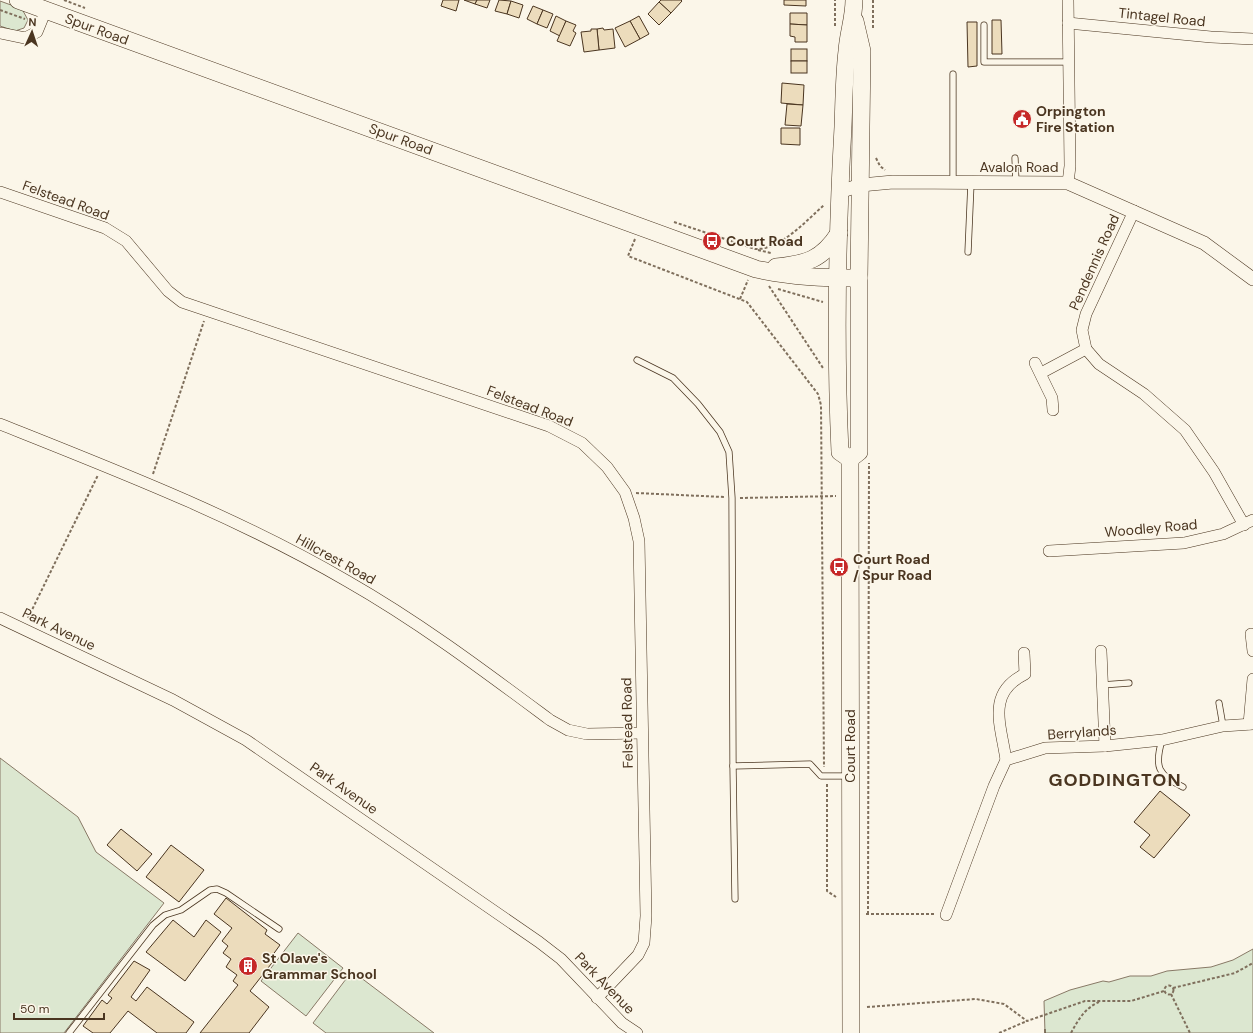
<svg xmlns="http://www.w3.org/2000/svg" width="1253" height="1033" font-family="'DM Sans',sans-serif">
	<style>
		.green { fill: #dce7d0; stroke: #887966 }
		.building { fill: #ecdcbc; stroke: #4a3520 }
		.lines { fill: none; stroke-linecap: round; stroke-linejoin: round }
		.service-casing { stroke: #4a3520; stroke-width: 7 }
		.minor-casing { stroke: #4a3520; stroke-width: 12 }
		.tertiary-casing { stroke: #4a3520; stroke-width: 14 }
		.primary-casing { stroke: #4a3520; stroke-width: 18 }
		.path { stroke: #7f6f5c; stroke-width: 2; stroke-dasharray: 3 2; stroke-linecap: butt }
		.service { stroke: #fbf6e9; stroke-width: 5.5 }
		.minor { stroke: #fbf6e9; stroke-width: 11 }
		.tertiary { stroke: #fbf6e9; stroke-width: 13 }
		.primary { stroke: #fbf6e9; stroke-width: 17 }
		.fence { stroke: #4a3520; stroke-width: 1; stroke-dasharray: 5 2; stroke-linecap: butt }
		.labels { text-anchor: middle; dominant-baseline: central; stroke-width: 3; stroke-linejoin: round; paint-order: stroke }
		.street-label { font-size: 14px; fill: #4a3520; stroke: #fbf6e9 }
		.poi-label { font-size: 14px; font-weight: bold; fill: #4a3520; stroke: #fbf6e9; text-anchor: start }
		.district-label { font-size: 18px; font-weight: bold; letter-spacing: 1px; fill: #4a3520; stroke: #fbf6e9 }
	</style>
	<rect width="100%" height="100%" fill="#fbf6e9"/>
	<g class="green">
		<path d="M0 1 22 9 28 20 24 28 15 31 0 26Z"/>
		<path d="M0 758 78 817 96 852 164 903 64 1033H0Z"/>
		<path d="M298 933 343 968 306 1016 261 981Z"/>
		<path d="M1253 949V1033H1045L1044 1001 1070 990 1103 981 1109 982 1130 976H1151L1167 971 1211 967 1233 960Z"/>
		<path d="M352 971 434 1033H326L313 1023Z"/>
	</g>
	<g class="building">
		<path d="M459 0 456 11 441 6 443 0Z"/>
		<path d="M464 0H477L475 4Z"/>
		<path d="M477 0H490L487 8 475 4Z"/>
		<path d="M499 0 511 1 507 14 495 11Z"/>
		<path d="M661 0H681L682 1 671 13 659 2Z"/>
		<path d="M784 0H806V6L784 5Z"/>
		<path d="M511 1 523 5 519 18 507 14Z"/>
		<path d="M659 2 671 13 659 25 648 14Z"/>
		<path d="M533 6 543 10 537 24 527 19Z"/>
		<path d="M543 10 553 14 547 28 537 24Z"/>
		<path d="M790 13H807V25L790 24Z"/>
		<path d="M556 16 566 21 560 36 550 31Z"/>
		<path d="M639 16 649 34 640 39 630 21Z"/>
		<path d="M992 20H1001L1002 54H992Z"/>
		<path d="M566 21 576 25 573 31 576 33 570 46 557 41Z"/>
		<path d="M630 21 640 39 625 47 615 28Z"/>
		<path d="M967 22H977V66L968 67Z"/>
		<path d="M790 24 807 25V42H795V37L790 36Z"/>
		<path d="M603 28 604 30 613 29 615 48 599 50 597 29Z"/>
		<path d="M591 29H597L599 50 584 52 581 32 591 31Z"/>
		<rect x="791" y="49" width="16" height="12"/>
		<rect x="791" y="61" width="16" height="12"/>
		<path d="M782 83 804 85 803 105 781 103Z"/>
		<path d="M787 104 803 105 801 126 785 125Z"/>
		<path d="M781 128H800V145L781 144Z"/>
		<path d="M1160 791 1190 815 1154 858 1140 847 1150 835 1134 822Z"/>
		<path d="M121 829 152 854 137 871 107 845Z"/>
		<path d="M171 845 204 870 179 902 146 877Z"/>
		<path d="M226 898 267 930 265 934 280 945 272 956 275 959 250 991 269 1007 249 1033H200L238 985 233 981 237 975 226 967 231 959 223 953 228 946 222 941 232 928 214 914Z"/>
		<path d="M173 920 194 937 206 920 221 932 185 981 146 952Z"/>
		<path d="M134 961 150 970 131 997 136 1001 147 987 194 1022 186 1033H157L128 1011 110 1033H93L83 1026 102 1000 107 1004 112 998 108 995Z"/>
	</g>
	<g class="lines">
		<g class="service-casing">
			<g id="service">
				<path d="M984 25V62H1069"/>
				<path d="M953 74V183"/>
				<path d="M1015 158 1016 183"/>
				<path d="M968 252 971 183"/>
				<path d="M637 360 673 378 698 404 720 432 729 452 732 498 733 766 810 764 821 776H850"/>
				<path d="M1102 685 1129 683"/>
				<path d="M1219 703 1223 726"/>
				<path d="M1162 740C1154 767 1158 775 1183 787"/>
				<path d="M733 766 735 899"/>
				<path d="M69 1033 153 925 165 915 181 910 210 890 217 889 226 893 279 929"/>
			</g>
		</g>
		<g class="minor-casing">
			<g id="minor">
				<path d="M1068 0 1070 166 1068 183"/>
				<path d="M1068 23 1211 37 1253 39"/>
				<path d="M0 33 25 38 37 32 46 10"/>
				<path d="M0 192 105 228 126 241 168 291 182 302 549 426 582 443 607 467 625 492 634 518 639 541 646 916 644 943 638 955 597 998"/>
				<path d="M1134 211 1086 314 1082 330 1086 349 1099 364 1144 394 1185 430 1214 472 1244 525"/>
				<path d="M1035 363 1052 398 1053 410"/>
				<path d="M1041 373 1086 349"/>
				<path d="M0 424C118 471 237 517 347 581 419 622 484 671 550 720L568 730 587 734 642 733"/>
				<path d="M1049 551 1184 543 1223 534 1253 520"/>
				<path d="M0 618 173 700 246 740 539 942 561 959 622 1023 637 1033"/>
				<path d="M1251 634 1253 651"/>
				<path d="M1101 651 1105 746"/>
				<path d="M1249 724 1253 679"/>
				<path d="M1006 760C1001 725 986 693 1025 674L1024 653"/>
				<path d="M946 915 994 786 1006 760 1045 748 1105 746 1162 740 1223 726 1253 724"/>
			</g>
		</g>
		<g class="tertiary-casing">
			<path id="tertiary" d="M839 198 842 191 861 185 893 182 1068 183 1204 243 1253 279"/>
		</g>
		<g class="primary-casing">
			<g id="primary">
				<path d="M18 0 756 269C791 277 824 278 859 278"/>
				<path d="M776 267C806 264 822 260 839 233"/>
				<path d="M850 459 851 1033"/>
				<path d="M850 459 840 452C835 344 837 235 843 127 844 102 844 76 847 51 848 34 854 18 854 0"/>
				<path d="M850 459 859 452V278L862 51 855 21"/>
			</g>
		</g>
		<g class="path">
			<path d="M64 0 85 8"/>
			<path d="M873 0V30"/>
			<path d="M0 10 25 19"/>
			<path d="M835 26V0"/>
			<path d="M876 158 880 166 885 170"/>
			<path d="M674 222 755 249C780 250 806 221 824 205"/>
			<path d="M635 239 628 256 747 302 818 394 821 405 824 767"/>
			<path d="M758 250 771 253"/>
			<path d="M769 286 823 368"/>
			<path d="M778 289 823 302"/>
			<path d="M740 299 748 280"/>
			<path d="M153 474 204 321"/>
			<path d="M636 493 724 497"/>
			<path d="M740 498 836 496"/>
			<path d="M28 618 98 475"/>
			<path d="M827 784V891L836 897"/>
			<path d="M866 914H936"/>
			<path d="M868 914 869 463"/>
			<circle cx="1169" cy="990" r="4.5"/>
			<path d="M1173 988 1235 973 1253 963"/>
			<path d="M1171 994 1190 1033"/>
			<path d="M867 1007 976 999 1004 1004 1027 1021 1085 1001H1131L1164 991"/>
			<path d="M999 1033 1027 1021"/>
			<path d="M1071 1033C1078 1020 1085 1008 1099 1002"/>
		</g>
		<use href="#service" class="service"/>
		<use href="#minor" class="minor"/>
		<use href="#tertiary" class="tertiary"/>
		<use href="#primary" class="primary"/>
		<path class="fence" d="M1045 1029V1033"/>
	</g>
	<defs>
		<g id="civic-disc" transform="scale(1)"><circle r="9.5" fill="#c62828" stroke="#fbf6e9"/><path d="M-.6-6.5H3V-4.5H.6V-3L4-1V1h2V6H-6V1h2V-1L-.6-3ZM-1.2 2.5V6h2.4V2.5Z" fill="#fff"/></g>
		<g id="bus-disc" transform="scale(1)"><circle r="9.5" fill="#c62828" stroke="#fbf6e9"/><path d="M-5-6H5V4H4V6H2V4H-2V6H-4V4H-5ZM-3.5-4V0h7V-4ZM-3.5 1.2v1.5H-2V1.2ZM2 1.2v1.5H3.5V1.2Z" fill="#fff"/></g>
		<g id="building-disc" transform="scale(1)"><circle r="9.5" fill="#c62828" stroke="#fbf6e9"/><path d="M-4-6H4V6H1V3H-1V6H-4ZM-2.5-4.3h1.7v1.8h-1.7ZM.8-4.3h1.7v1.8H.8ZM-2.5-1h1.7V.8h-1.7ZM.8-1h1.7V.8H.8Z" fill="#fff"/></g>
	</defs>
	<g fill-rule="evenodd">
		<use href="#civic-disc" x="1022" y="119"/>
		<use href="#bus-disc" x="712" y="241"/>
		<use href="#bus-disc" x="839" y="567"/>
		<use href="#building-disc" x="248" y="966"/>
	</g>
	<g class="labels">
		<g class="street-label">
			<text transform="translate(1162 17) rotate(6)">Tintagel Road</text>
			<text transform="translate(97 29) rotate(20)">Spur Road</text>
			<text transform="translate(401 139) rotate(20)">Spur Road</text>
			<text x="1019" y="167">Avalon Road</text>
			<text transform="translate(66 200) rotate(20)">Felstead Road</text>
			<text transform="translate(1094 262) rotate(-66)">Pendennis Road</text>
			<text transform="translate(530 406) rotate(21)">Felstead Road</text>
			<text transform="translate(1151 528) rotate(-5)">Woodley Road</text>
			<text transform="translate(336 559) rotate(29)">Hillcrest Road</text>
			<text transform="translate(59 629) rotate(26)">Park Avenue</text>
			<text transform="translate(627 723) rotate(-91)">Felstead Road</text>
			<text transform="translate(1082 732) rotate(-4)">Berrylands</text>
			<text transform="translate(850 746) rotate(-90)">Court Road</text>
			<text transform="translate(344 788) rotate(35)">Park Avenue</text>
			<text transform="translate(605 983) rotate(46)">Park Avenue</text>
		</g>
		<g class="poi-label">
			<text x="1036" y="111">Orpington<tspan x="1036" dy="16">Fire Station</tspan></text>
			<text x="726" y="241">Court Road</text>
			<text x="853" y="559">Court Road<tspan x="853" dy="16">/ Spur Road</tspan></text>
			<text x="262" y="958">St Olave's<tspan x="262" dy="16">Grammar School</tspan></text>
		</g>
		<g class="district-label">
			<text x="1115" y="780">GODDINGTON</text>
		</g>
	</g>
	<g transform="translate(32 32) rotate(3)" stroke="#fbf6e9" stroke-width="3" paint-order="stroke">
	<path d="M0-3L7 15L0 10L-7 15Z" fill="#4a3520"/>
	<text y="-6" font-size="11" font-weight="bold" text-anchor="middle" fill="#4a3520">N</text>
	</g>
	<path d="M14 1013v6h90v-6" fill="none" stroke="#4a3520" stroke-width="2"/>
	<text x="20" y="1013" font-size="12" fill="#4a3520" stroke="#fbf6e9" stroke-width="3" paint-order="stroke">50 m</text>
</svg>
